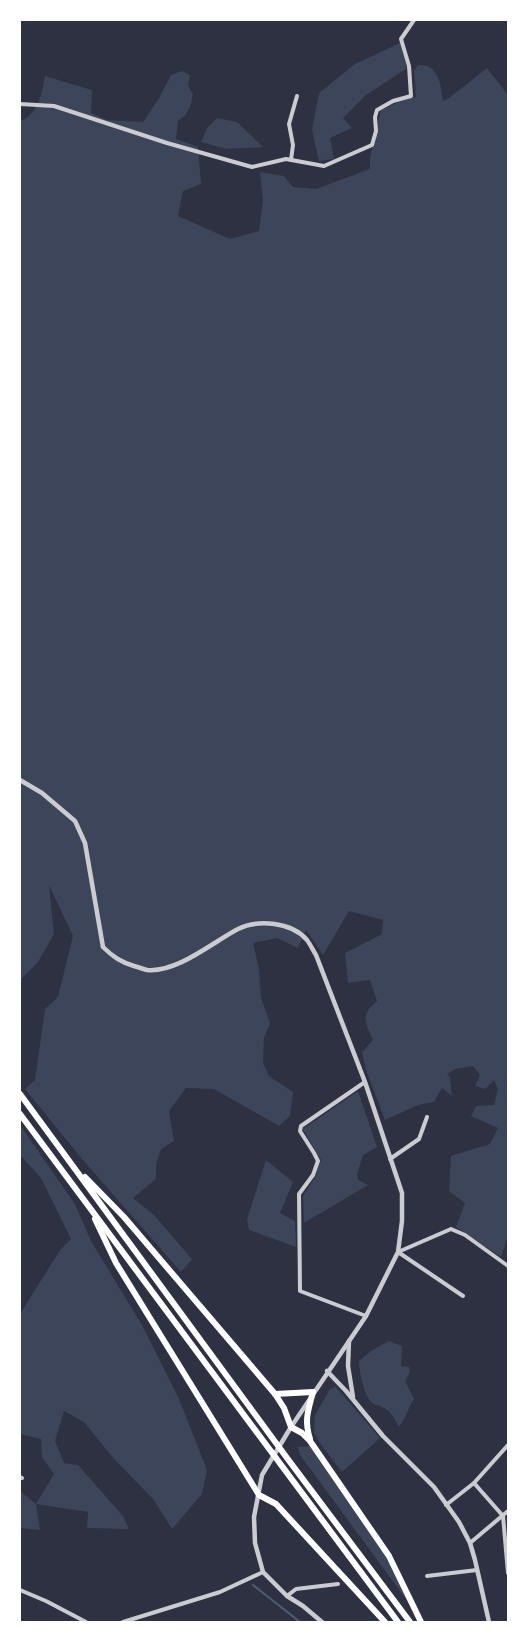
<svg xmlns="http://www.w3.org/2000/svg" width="528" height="1642" font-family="'DM Sans',sans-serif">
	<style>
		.green { fill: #3c4559 }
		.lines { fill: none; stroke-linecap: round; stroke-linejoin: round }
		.stream { stroke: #4f5d75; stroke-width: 2 }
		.minor { stroke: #caccd0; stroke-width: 4 }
		.tertiary { stroke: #caccd0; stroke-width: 4.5 }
		.trunk { stroke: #fff; stroke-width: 6 }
	</style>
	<rect width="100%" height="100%" fill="#2d3142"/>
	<g class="green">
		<path d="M400 43 407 68 366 95 343 118 352 128 330 138 334 159 319 161 312 130 319 93 355 64Z"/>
		<path d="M418 65C439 63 441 86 443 101L449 98 487 68 508 95V1236L501 1257 456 1227 465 1203 449 1191 451 1156 490 1144 498 1128 471 1116 476 1106 494 1105 498 1089 494 1080 485 1089 475 1086 480 1075 473 1066 456 1069 447 1074 450 1077 452 1096 442 1088 434 1102 418 1105 385 1120 366 1070 362 1052 373 1040C365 1022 360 1015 377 1001L370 980 348 983 345 953 382 934 383 920 349 911 323 955 306 930 298 948 277 938 253 943 259 969 261 998 270 1023 264 1038 263 1063 269 1076 293 1092 290 1116 279 1126 214 1089 186 1088 169 1111 174 1141 161 1149 156 1165V1179L133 1198 154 1215 192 1259 181 1272 82 1159 25 1089 35 1080 45 1009 58 997 73 936 49 885 54 934 38 962 20 980V121C38 115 42 93 45 76L92 90 91 113 107 120 143 122 159 98 171 75 182 71 190 75 188 86 193 94C190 107 190 113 178 121L176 139 198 147 201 184 183 191 178 216 230 239 259 231 263 201 260 172 284 176 293 187 316 189 370 169V158L381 110 401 101 416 97 414 71Z"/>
		<path d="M217 118 237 122 263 147 226 149 201 142 207 128Z"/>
		<path d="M358 1091 377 1147 363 1155 357 1174 358 1180 368 1185 304 1223 303 1196 315 1177 321 1160 303 1129Z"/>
		<path d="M20 1125 75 1204 91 1241 142 1325 179 1399 207 1470 202 1494 172 1529 154 1500 114 1459 84 1422 64 1411 55 1441 64 1463 78 1465 123 1516 129 1529 87 1528 88 1512 36 1504 40 1530 20 1528V1491L36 1504 54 1474 42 1457 41 1439 20 1434V1314L60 1250 71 1239 41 1178 20 1155Z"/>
		<path d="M266 1160 293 1182 280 1213 295 1221 296 1247 249 1230 247 1219Z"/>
		<path d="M389 1341 402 1346 401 1366 409 1367 410 1372 405 1381 414 1399C408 1408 406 1418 399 1427 395 1420 391 1411 384 1408 379 1405 375 1406 371 1402 364 1394 359 1371 359 1361L371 1351Z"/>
		<path d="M336 1387 380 1438 342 1472 322 1446 314 1433 315 1415 330 1389Z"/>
		<path d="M310 1446 351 1502 379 1535 389 1550 419 1610 417 1614 300 1455 298 1447Z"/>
	</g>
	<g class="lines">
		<path class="stream" d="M253 1585 300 1622"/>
		<g class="minor">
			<path d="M20 104 54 106 167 143 252 167 286 159 324 166 372 145 376 131 375 117 377 110 393 101 411 96 409 66 401 39 414 20"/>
			<path d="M291 160 293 145 289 124 297 96"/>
			<path d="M365 1082 301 1126 300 1131 314 1153 318 1161 313 1175 299 1194 300 1291 366 1316"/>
			<path d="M390 1159 419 1139 427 1117"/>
			<path d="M398 1252 451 1229 465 1235 508 1266"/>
			<path d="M398 1252 463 1296"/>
			<path d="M20 1477 22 1478"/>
			<path d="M474 1483 503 1516 508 1573"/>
			<path d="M446 1505 474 1483 508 1445"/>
			<path d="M470 1543 508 1511"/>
			<path d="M427 1576 477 1570"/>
			<path d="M20 1590 46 1601 86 1622"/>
			<path d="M287 1596 296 1589 338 1584"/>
			<path d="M123 1622 220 1592 263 1572"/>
		</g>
		<g class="tertiary">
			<path d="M20 780 42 793 75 821 85 843 103 947C113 957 121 962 134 966 138 967 143 969 147 970 177 973 213 942 238 929 258 919 292 922 307 940 310 944 313 950 316 955L365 1082 402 1193V1221L398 1252 366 1316 291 1427 262 1475 254 1517 255 1543 263 1572 287 1596 303 1606 322 1622"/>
			<path d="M349 1341 348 1366 353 1397"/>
			<path d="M327 1371 346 1391 383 1436 434 1487 459 1522 470 1543 475 1560 489 1622"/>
		</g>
		<g class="trunk">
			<path d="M20 1094 287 1458 410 1622"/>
			<path d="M20 1114 398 1622"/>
			<path d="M85 1177 124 1217 275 1394 284 1408 291 1427 302 1433 310 1441 389 1556 421 1622"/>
			<path d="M95 1219 116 1263 259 1495 276 1504 385 1622"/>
			<path d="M275 1394 313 1392C308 1411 304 1420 310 1439"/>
		</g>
	</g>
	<rect width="528" height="1642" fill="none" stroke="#ffffff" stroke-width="42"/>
</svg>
